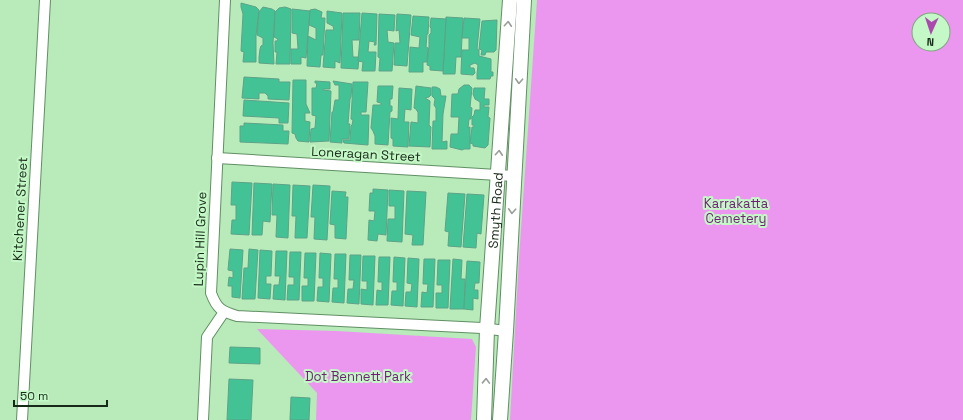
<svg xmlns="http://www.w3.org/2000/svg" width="963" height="420" font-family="'Space Grotesk',sans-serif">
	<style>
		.green { fill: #ec97ef; fill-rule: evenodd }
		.building { fill: #43c296; stroke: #5da387 }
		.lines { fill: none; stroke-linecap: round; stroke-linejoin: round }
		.street-casing { stroke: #618f64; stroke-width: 12 }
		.secondary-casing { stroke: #618f64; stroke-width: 16 }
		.street { stroke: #fff; stroke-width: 10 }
		.secondary { stroke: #fff; stroke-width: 14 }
		.oneway { stroke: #979f97 }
		.labels { text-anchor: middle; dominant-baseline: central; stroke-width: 4; stroke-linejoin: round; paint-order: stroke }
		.street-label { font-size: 13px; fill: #172a18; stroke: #c5f8c7 }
		.park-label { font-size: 13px; fill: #701f74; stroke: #c5f8c7 }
	</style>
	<rect width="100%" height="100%" fill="#b8eaba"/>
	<g class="green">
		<path d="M537 0H963V420H510L519 258ZM919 20H943V44H919Z"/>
		<path d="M257 329 337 331 472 339 476 347 471 420H316L317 393Z"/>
	</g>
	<g class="building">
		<path d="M241 3 256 7 259 10 256 36V62H243L244 52 241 51 243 14 241 7Z"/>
		<path d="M263 7 272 9 275 11 273 43 274 64 259 63V57L260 49 261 46 263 45V38L257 35 259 12Z"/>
		<path d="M285 7 291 9 290 64H276L277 52H275V41H277L278 39 274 37 275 12 279 8Z"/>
		<path d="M292 9 310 11 306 58 301 57V64H291V49H298L297 34 292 33Z"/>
		<path d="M315 9 322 12 321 18H325L323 55H321L320 67 307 66 308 36 316 40V28L309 25 310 10Z"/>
		<path d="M327 11 342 13 340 63 335 61V68L323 67 326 30H334L333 26 327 23Z"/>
		<path d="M343 13H360L359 40H352L353 57H359L358 69 341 68Z"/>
		<path d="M362 13 377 14 376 45H374L375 42 369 41 368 52H376L375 71H362L363 62 358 61Z"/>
		<path d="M379 14 395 15 394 31 387 30 388 42 394 43 392 71H379L380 58 378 57Z"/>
		<path d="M397 14 411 15 407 66 394 65 395 43H400L399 30 396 31Z"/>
		<path d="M413 16 429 17 428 34H427L426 47 428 48 427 62H423V72H409L410 47 419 48 420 37 411 35Z"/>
		<path d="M446 17 463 18 461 57H456L455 74H443Z"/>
		<path d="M431 18 446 19 443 71 430 70V66L427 65 429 46V35L431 33V28L430 27Z"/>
		<path d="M464 18 480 19 477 49 479 50V56L491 59V72H493V76H491L490 79H477V74L478 65 475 63 470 65V68H474L475 73 473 75 461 74V71L462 50H469V38H462Z"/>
		<path d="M497 20 496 50 494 52H486L485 55H481L482 50 479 49 482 21Z"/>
		<path d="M244 77 279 79V82H290L289 100 268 99V96L265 93H259V99L242 98Z"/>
		<path d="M293 80H306V104L310 113H305V121L310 122 309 142 298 141 296 138 295 134 292 133Z"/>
		<path d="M315 81 330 82V89H323V90L331 91 329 141 310 142 311 129 315 128 316 116 312 115V88H316L317 83H315Z"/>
		<path d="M333 81 352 84 351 97 350 99 348 124H350L349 139H342V143L330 142 332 112H333L335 100H339V85H335Z"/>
		<path d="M353 82H368L366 112H361V115H369L368 145 344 143 343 140H350L351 126 352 125 353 120 351 119Z"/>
		<path d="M464 85H469L472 88 470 107 472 108 471 119H469L468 128 470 127V149H464L462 150 450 147 451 134H458L459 117H451L452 94H458L459 89Z"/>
		<path d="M378 86H393L392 99H390V106H392V111L390 112 388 145 375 144V136L373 131 371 128 373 105H381V103L377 102Z"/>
		<path d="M416 86 431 88V95L429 97 425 98 430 101 429 125 431 127 430 147 409 146 411 122 418 123V112L417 111 416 109 414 108Z"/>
		<path d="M432 87H436L440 89 441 96H446L443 114 442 142 447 141V149H432L433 121H436V108L434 105 435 99 432 96Z"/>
		<path d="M399 88 412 89 411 110 405 109 404 122H409L408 147 393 146V139L391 138V118L398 119Z"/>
		<path d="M474 88H485L484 99H489V105H484V107H489L488 117 490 118 488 145 485 148 473 146V144L470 143 472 127H474V125H472V117L474 115 475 110H480V102L475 99 473 94Z"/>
		<path d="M244 100 289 103 288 123H279V118L243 116Z"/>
		<path d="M244 123 283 125V131H289L288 144 240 142V126H244Z"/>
		<path d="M232 182 252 183 249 235 231 234 232 220H236V205H231Z"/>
		<path d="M254 183 272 184 270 222 263 221 262 235H252Z"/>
		<path d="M273 184 290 185 288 238 276 237 277 215H272Z"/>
		<path d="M293 185 310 186 307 238H295L296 216H292Z"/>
		<path d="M313 185 330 186 327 240 314 239 315 217H311Z"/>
		<path d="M373 189 388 190 386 235 378 234 377 241 368 240 369 220 374 221 375 211H369L370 193H373Z"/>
		<path d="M389 190 404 191 402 242 387 241 388 219H395V206H389Z"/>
		<path d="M332 191 346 192 345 197H348L346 239 335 238V225L330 224Z"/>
		<path d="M407 191 426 192 423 245H412L413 235 405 234Z"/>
		<path d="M448 193 465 194 461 247 448 246 449 232 445 231Z"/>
		<path d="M467 194 484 195 481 234 477 233 476 248 463 247Z"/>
		<path d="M230 249 243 250 240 298 232 297V286H228L229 277 233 278V271L228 270Z"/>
		<path d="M249 249 258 250 255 299H242L244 268H248Z"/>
		<path d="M260 250 272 251 271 276H266V284H271L270 299 258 298Z"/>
		<path d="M276 251H287L285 300 273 299 274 285H279L280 276H275Z"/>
		<path d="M290 252H301L299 300H287L288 285H294V277H289Z"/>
		<path d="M305 253H316L314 301H302V286H308V278H304Z"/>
		<path d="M320 253 331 254 329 302 317 301 318 287H323V278H319Z"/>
		<path d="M335 254H346L344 303 332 302 333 288H338V279H334Z"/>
		<path d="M350 255H361L359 304 347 303 348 289H353L354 280H349Z"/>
		<path d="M363 256H375L373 305 361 304V289L367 290V281H362Z"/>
		<path d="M379 257H390L388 305H376L377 290 382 291V282H378Z"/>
		<path d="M394 257 405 258 403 306 391 305 392 291H397V282H393Z"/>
		<path d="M408 258 419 259 417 307 405 306 406 292H411L412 284 407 283Z"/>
		<path d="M424 259H435L433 307H421L422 292 427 293 428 284H423Z"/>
		<path d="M453 259 462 260 461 279H465L464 309H450Z"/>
		<path d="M438 260H450L448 308H436V293H442V285H437Z"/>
		<path d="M467 261 480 262 479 283H475L474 290H478V299L473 298V310L464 309Z"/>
		<path d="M230 347 260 348V364L229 363Z"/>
		<path d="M229 379 253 380 251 420H227Z"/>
		<path d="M291 397 310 398 309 420H290Z"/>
	</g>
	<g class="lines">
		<g class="street-casing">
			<g id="street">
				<path d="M225 0 211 293C217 309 221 311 237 316L482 328 506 331"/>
				<path d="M217 158 514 176"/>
				<path d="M22 420 45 0"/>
				<path d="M203 420 207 337 224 312"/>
			</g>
		</g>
		<g class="secondary-casing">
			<g id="secondary">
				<path id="s1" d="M484 420 487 329 510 0"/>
				<path d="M500 420 506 331 524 0"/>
			</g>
		</g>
		<use href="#street" class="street"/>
		<use href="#secondary" class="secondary"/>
	</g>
	<defs><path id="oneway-chevron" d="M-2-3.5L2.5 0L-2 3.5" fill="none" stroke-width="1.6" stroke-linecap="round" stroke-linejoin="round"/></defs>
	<g class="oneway">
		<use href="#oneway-chevron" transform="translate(508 24) rotate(-86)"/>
		<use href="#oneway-chevron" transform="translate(519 81) rotate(93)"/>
		<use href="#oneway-chevron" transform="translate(499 153) rotate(-86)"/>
		<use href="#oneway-chevron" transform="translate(512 211) rotate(93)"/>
		<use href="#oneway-chevron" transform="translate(486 381) rotate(-88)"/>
	</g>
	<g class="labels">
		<g class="street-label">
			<text transform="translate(366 154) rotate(3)">Loneragan Street</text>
			<text transform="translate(20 209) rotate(-87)">Kitchener Street</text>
			<text stroke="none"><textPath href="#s1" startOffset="210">Smyth Road</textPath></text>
			<text transform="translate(200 239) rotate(-88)">Lupin Hill Grove</text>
		</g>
		<g class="park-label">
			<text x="736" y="203">Karrakatta<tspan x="736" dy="15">Cemetery</tspan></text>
			<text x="358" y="376">Dot Bennett Park</text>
		</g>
	</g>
	<g transform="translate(931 32) rotate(183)"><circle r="19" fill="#c5f8c7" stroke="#7fa681"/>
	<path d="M0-3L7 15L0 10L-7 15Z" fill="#ab48af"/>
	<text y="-6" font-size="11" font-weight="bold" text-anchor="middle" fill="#172a18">N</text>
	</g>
	<path d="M14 400v6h93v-6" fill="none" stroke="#172a18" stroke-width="2"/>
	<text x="20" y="400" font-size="12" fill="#172a18" stroke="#c5f8c7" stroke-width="3" paint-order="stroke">50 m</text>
</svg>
